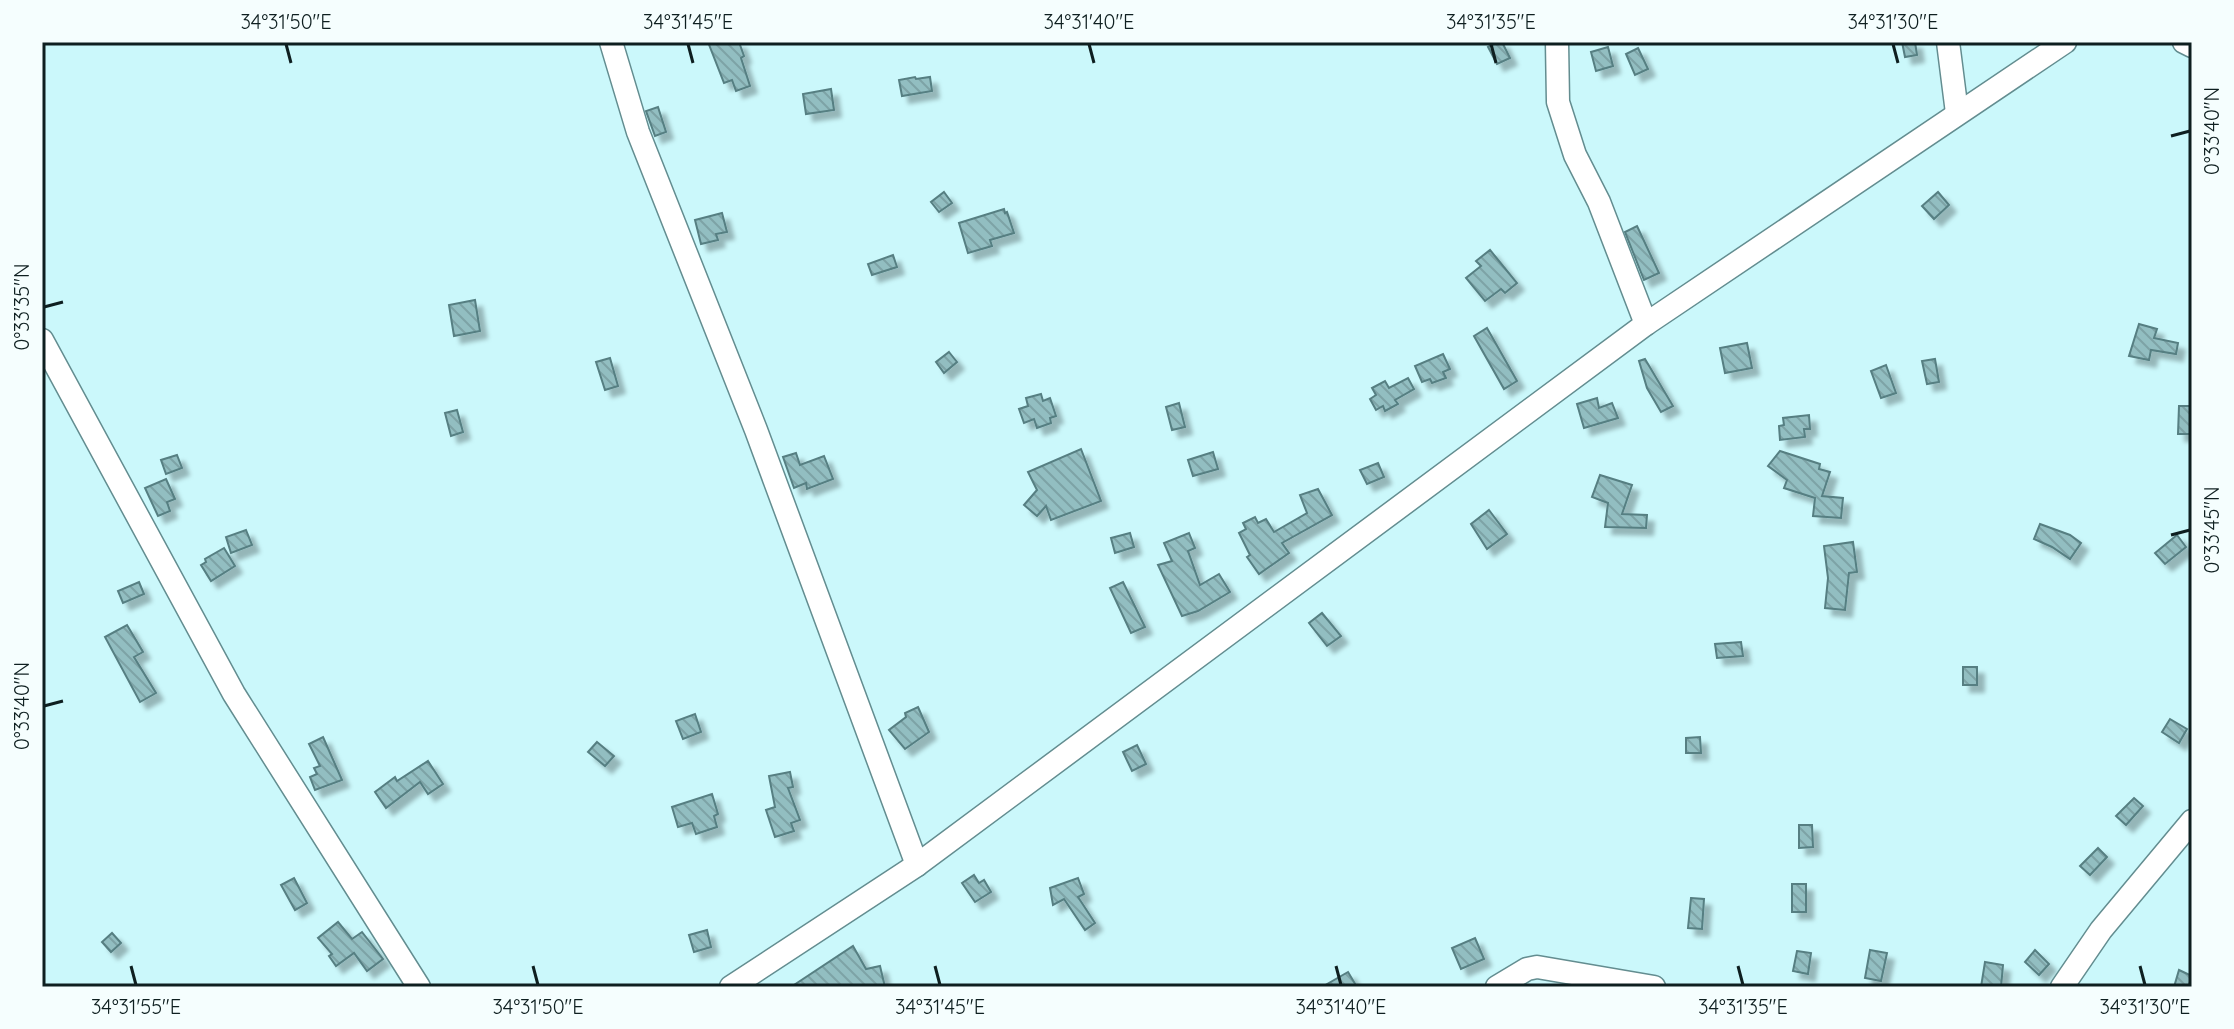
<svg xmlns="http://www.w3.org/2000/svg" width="2234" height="1029" font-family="Quicksand,sans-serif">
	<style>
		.building { fill: url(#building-back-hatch); stroke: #567f82; stroke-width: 2; filter: url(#shadow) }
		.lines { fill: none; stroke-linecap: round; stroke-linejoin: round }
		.minor-casing { stroke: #638d90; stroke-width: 25 }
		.minor { stroke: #fff; stroke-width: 22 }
		.ticks { fill: none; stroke: #0e1f20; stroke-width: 3 }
		.neatline { fill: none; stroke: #0e1f20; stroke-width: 3 }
		.ticks-label { font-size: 20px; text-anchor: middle; fill: #0e1f20 }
	</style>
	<defs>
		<pattern id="building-back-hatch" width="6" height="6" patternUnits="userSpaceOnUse" patternTransform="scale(2)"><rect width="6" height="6" fill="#92bec1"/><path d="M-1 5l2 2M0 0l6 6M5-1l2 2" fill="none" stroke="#7da3a6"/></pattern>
		<filter id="shadow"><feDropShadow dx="7" dy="7" stdDeviation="2" flood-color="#0004"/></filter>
	</defs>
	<rect width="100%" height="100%" fill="#cbf8fb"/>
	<g class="building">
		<path d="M708 42H739L744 56 741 58 750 86 736 91 732 80 724 83Z"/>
		<path d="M1498 42H1502L1510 58 1497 64 1488 47Z"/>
		<path d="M1902 42H1915L1917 55 1905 57Z"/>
		<path d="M1608 47 1613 66 1596 71 1591 52Z"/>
		<path d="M1638 48 1648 69 1635 75 1626 54Z"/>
		<path d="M915 77 916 79 930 77 932 91 902 96 899 80Z"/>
		<path d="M831 89 834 110 806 114 803 94Z"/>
		<path d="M658 107 666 132 655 136 646 111Z"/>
		<path d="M944 192 952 203 939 212 931 202Z"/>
		<path d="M1938 192 1949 205 1934 219 1922 206Z"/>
		<path d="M1004 209 1005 213 1007 212 1014 233 990 240 992 246 968 253 959 223Z"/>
		<path d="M722 213 727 232 716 234 718 240 701 244 695 220Z"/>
		<path d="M1637 226 1659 273 1644 280 1625 232Z"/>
		<path d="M1490 250 1517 283 1505 293 1501 289 1485 301 1466 278 1481 266 1476 261Z"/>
		<path d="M893 255 897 267 872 275 868 264Z"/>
		<path d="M475 300 480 331 454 336 449 305Z"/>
		<path d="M2139 324 2157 329 2154 338 2178 343 2176 354 2151 350 2149 360 2129 356Z"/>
		<path d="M1487 328 1517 381 1504 389 1474 336Z"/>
		<path d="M1747 343 1752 368 1725 373 1720 348Z"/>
		<path d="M949 352 957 362 944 373 936 362Z"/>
		<path d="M1443 354 1450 369 1443 372 1446 378 1432 383 1430 379 1422 382 1415 366Z"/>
		<path d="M610 358 618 386 605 390 596 362Z"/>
		<path d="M1645 359 1673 406 1661 412 1647 388 1639 361Z"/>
		<path d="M1935 359 1939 382 1927 384 1922 361Z"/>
		<path d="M1886 365 1896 393 1881 398 1871 371Z"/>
		<path d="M1408 378 1414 389 1395 400 1398 404 1385 411 1383 406 1376 410 1370 399 1376 395 1372 388 1385 381 1389 388Z"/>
		<path d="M1041 394 1043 401 1050 398 1056 416 1050 418 1051 423 1037 428 1034 419 1024 423 1019 409 1028 406 1026 398Z"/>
		<path d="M1597 398 1599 408 1612 403 1618 418 1584 428 1577 404Z"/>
		<path d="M1179 403 1185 427 1172 430 1166 407Z"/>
		<path d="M2179 406H2192V434H2178Z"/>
		<path d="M457 410 463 432 451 436 445 413Z"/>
		<path d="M1809 415 1810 429H1804L1805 437 1780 440 1779 426 1784 425 1783 418Z"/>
		<path d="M1081 449 1101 501 1051 520 1046 506 1037 516 1024 505 1037 490 1028 472Z"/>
		<path d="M1780 451 1820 464 1819 469 1830 472 1822 496 1843 498 1841 518 1813 516 1815 498 1784 488 1787 480 1768 466Z"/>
		<path d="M1213 452 1218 469 1193 476 1188 460Z"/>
		<path d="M796 453 800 465 824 456 833 479 807 489 806 483 794 488 783 457Z"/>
		<path d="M177 455 182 468 166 474 161 460Z"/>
		<path d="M1378 463 1384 477 1367 484 1360 470Z"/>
		<path d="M1600 475 1632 485 1622 514 1647 515 1646 528 1605 527 1608 503 1592 497Z"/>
		<path d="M166 479 175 499 167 502 170 511 158 516 145 488Z"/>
		<path d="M1318 489 1332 515 1282 543 1289 553 1259 574 1247 557 1250 555 1239 533 1246 529 1243 523 1255 517 1258 523 1266 519 1274 532 1307 513 1300 495Z"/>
		<path d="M1489 510 1507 534 1487 549 1471 524Z"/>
		<path d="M2040 524 2070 535 2081 543 2070 559 2052 547 2034 539Z"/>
		<path d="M246 530 252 545 231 553 226 537Z"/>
		<path d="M1130 533 1134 547 1115 553 1111 538Z"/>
		<path d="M1189 533 1195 548 1188 551 1200 585 1219 574 1230 592 1198 611 1182 616 1158 565 1172 561 1164 543Z"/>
		<path d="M2177 535 2186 547 2165 564 2155 553Z"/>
		<path d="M1853 542 1857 572 1849 573 1845 610 1825 608 1828 578 1824 546Z"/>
		<path d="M224 548 235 566 211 581 201 565 206 562 205 559Z"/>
		<path d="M139 582 144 594 123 603 118 591Z"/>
		<path d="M1123 582 1145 627 1131 633 1110 588Z"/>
		<path d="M1322 613 1341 636 1327 646 1309 623Z"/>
		<path d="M127 625 143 652 134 657 156 693 140 702 105 637Z"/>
		<path d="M1741 642 1743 656 1717 658 1715 644Z"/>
		<rect x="1963" y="667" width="14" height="18"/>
		<path d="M918 707 929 732 905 749 889 730 906 717 905 713Z"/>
		<path d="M695 714 701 732 683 739 676 721Z"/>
		<path d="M2170 719 2187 729 2179 743 2162 732Z"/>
		<path d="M323 737 342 780 315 790 310 777 317 774 314 768 320 766 309 744Z"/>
		<path d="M1700 737 1701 753H1686V738Z"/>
		<path d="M597 742 614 756 605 766 588 752Z"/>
		<path d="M1137 745 1146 764 1132 771 1123 752Z"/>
		<path d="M428 761 443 784 428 794 420 782 386 808 375 792 395 777 397 781Z"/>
		<path d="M790 772 793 787 788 788 800 820 791 823 794 831 775 837 766 810 775 807 769 776Z"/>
		<path d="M712 794 718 814 714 816 717 827 696 834 692 823 678 827 672 807Z"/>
		<path d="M2134 798 2143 806 2126 825 2116 816Z"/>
		<path d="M1799 825H1812L1813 847 1799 848Z"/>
		<path d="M2098 848 2107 857 2090 875 2080 866Z"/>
		<path d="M974 875 979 883 984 880 991 892 975 902 962 883Z"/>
		<path d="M294 878 307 903 295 910 281 885Z"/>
		<path d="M1078 878 1084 894 1078 897 1095 923 1085 930 1064 899 1053 905 1050 888Z"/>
		<rect x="1792" y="884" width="14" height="28"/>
		<path d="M1691 898 1704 899 1702 929 1688 928Z"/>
		<path d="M338 922 352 939 362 932 383 959 367 971 354 953 336 966 329 956 332 954 318 938Z"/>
		<path d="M707 930 711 947 694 952 689 935Z"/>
		<path d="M112 933 121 943 111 952 102 942Z"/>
		<path d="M1475 938 1484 959 1461 969 1452 948Z"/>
		<path d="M853 946 866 969 880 966 885 987H791Z"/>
		<path d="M1870 950 1887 953 1881 981 1865 978Z"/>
		<path d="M2035 950 2049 964 2039 975 2025 962Z"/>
		<path d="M1797 951 1811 953 1808 974 1793 971Z"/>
		<path d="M1985 962 2003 965 2001 987H1981Z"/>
		<path d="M2179 970 2192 976 2188 987H2174Z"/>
		<path d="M1348 972 1357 987H1322Z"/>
	</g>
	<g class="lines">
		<g class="minor-casing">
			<g id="minor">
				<path d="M611 42 638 132 756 430 917 865"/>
				<path d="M1557 42 1558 102 1575 155 1599 202 1646 324"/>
				<path d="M1948 42 1957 113"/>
				<path d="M2184 42 2192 46"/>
				<path d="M42 340 234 694 419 987"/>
				<path d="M731 987 917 865 1646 324 2065 42"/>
				<path d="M1497 987 1527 969 1537 967 1654 987"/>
				<path d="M2062 987 2101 930 2192 821"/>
			</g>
		</g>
		<use href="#minor" class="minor"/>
	</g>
	<path class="ticks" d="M286 44 291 63M688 44 693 63M1089 44 1094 63M1491 44 1496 63M1893 44 1898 63M2171 136 2190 131M44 307 63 302M2171 535 2190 530M44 706 63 701M131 966 136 985M533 966 538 985M935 966 940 985M1336 966 1341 985M1738 966 1743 985M2140 966 2145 985"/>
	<rect width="2234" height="1029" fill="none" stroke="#f5fefe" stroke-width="88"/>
	<rect x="44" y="44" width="2146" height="941" class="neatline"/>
	<g class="ticks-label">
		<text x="286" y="29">34°31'50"E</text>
		<text x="688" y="29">34°31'45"E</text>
		<text x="1089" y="29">34°31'40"E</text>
		<text x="1491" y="29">34°31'35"E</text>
		<text x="1893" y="29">34°31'30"E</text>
		<text transform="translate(2212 131) rotate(-90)" y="7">0°33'40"N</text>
		<text transform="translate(22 307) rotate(-90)" y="7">0°33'35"N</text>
		<text transform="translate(2212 530) rotate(-90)" y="7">0°33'45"N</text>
		<text transform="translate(22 706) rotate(-90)" y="7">0°33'40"N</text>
		<text x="136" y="1014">34°31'55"E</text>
		<text x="538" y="1014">34°31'50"E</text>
		<text x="940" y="1014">34°31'45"E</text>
		<text x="1341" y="1014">34°31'40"E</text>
		<text x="1743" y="1014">34°31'35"E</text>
		<text x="2145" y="1014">34°31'30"E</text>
	</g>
</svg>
